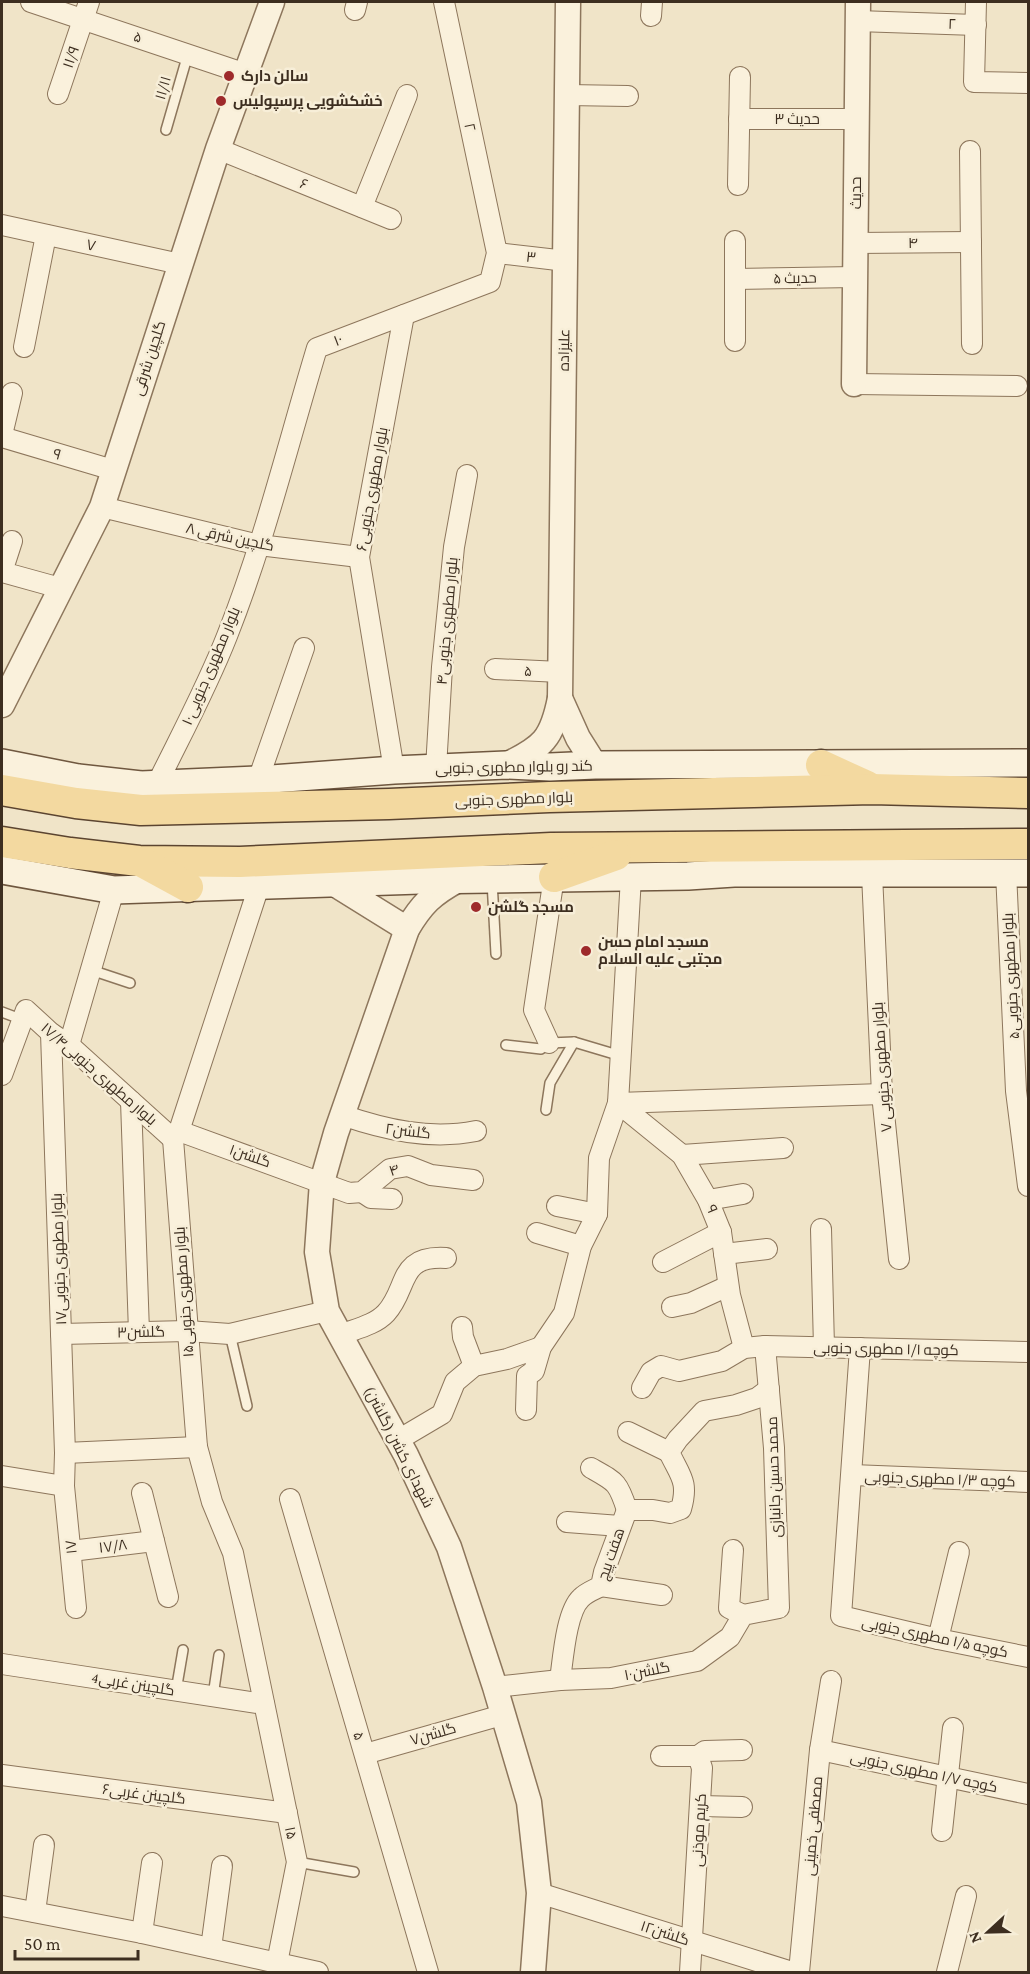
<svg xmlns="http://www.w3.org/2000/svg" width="1030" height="1974" font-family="'Crimson Pro',Cairo,serif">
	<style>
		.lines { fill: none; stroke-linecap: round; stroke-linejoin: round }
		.service-casing { stroke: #8d765c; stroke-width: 12 }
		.minor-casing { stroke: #8d765c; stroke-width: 22 }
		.tertiary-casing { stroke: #8d765c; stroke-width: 27 }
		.secondary-casing { stroke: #6f573f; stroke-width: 30 }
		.primary-casing { stroke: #5b4430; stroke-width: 33 }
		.service { stroke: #faf1dc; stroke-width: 9 }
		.minor { stroke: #faf1dc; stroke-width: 20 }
		.tertiary { stroke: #faf1dc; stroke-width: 24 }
		.secondary { stroke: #faf1dc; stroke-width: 27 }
		.primary { stroke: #f3d9a0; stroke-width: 30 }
		.poi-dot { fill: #9e2a2b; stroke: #f7eed8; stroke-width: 2 }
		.labels { text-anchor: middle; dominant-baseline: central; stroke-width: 5; stroke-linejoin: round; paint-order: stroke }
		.street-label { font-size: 15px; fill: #3d2e20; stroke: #f7eed8 }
		.poi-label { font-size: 15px; font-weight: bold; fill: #3d2e20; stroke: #f7eed8; text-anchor: start }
	</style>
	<rect width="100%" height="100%" fill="#f0e4c8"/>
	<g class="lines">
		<g class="service-casing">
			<g id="service">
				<path d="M166 130 188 54"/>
				<path d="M492 881 496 954"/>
				<path d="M91 970 130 983"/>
				<path d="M2 1012 23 1020"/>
				<path d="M506 1045 541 1049 549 1043 574 1042 621 1056"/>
				<path d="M546 1110 550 1083 574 1042"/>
				<path d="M230 1334 247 1406"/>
				<path d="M176 1691 183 1650"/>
				<path d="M213 1696 219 1655"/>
				<path d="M297 1862 354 1872"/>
			</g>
		</g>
		<g class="minor-casing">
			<g id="minor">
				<path d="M31 2 246 74"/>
				<path d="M976 2 974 82 1028 83"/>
				<path d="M355 10 357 2"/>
				<path d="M651 16 652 2"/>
				<path d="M857 21 976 25"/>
				<path d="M58 94 89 2"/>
				<path d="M567 95 628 96"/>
				<path d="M739 119H856"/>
				<path d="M218 149 391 219"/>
				<path d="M970 151 972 344"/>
				<path d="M738 185 740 77"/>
				<path d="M362 207 407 95"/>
				<path d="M2 225 180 264"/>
				<path d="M856 243 971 242"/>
				<path d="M497 253 566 261"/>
				<path d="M735 279 855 277"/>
				<path d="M735 341V241"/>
				<path d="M24 347 46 235"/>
				<path d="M854 384 1017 386"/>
				<path d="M2 435 12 393"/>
				<path d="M2 437 113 470"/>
				<path d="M102 507 259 545 359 557"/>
				<path d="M12 541 2 572 60 588"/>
				<path d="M495 669 560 672"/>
				<path d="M436 768 442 667 454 547 467 475"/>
				<path d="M394 770 359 557 404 315"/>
				<path d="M258 780 304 648"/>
				<path d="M157 784C181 735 207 687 227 636 264 543 288 444 317 348L490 282 497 253 444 2"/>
				<path d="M1006 872 1016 1091 1028 1186"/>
				<path d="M872 874 882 1094 899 1259"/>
				<path d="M259 886 179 1131 173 1139 197 1447 212 1502 233 1553 297 1862 277 1963"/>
				<path d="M51 1033 65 1453 64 1486 76 1608"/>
				<path d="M549 1043 534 1010 554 877"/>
				<path d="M69 1045 114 890"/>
				<path d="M2 1075 26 1010 51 1033 69 1045 173 1139"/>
				<path d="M131 1101 139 1332"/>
				<path d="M618 1103 682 1155 708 1200 721 1232 730 1295 744 1348"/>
				<path d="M618 1103 882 1094"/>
				<path d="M342 1115C386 1130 430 1140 476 1131"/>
				<path d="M179 1131 349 1193 362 1192 390 1169 408 1166 431 1175 473 1180"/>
				<path d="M682 1155 783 1148"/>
				<path d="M362 1192 371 1198 392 1199"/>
				<path d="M708 1200 743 1194"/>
				<path d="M557 1206 597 1214"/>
				<path d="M821 1229 824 1347"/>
				<path d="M537 1233 581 1246"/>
				<path d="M724 1254 767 1249"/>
				<path d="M663 1262 721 1232"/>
				<path d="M672 1307 691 1303 728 1286"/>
				<path d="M462 1327 463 1337 474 1366"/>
				<path d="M61 1334 187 1331 230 1334 327 1311"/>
				<path d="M340 1335C355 1329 375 1325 386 1313 409 1288 397 1255 446 1258"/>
				<path d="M860 1348 841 1616 938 1639 1028 1657"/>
				<path d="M642 1388 651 1372 661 1366 679 1371 722 1361 744 1348 765 1346 1028 1352"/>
				<path d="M526 1410 527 1376 534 1371 541 1347 564 1313 581 1246 597 1214 599 1158 618 1103 631 877"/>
				<path d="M628 1432 669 1452"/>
				<path d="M398 1440 442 1414 455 1382 474 1366 507 1359 541 1347"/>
				<path d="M65 1453 197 1447"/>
				<path d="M591 1468C616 1482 618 1482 627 1510"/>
				<path d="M852 1475 1028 1482"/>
				<path d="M2 1476 64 1486"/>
				<path d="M142 1493 168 1597"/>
				<path d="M290 1499 428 1972"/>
				<path d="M567 1522 620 1526"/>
				<path d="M733 1550 729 1608 743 1615"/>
				<path d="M71 1551 154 1541"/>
				<path d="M601 1586 662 1595"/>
				<path d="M938 1639 959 1552"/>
				<path d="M2 1664 264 1704"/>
				<path d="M560 1680C563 1660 566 1612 581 1598 587 1592 594 1590 601 1586L604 1572 627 1510H653L670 1513 681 1509C689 1481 680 1476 669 1452L678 1439 704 1411 736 1405 757 1398 769 1389"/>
				<path d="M495 1687 560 1680 611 1678 697 1661 730 1637 743 1615 779 1608 774 1448 765 1346"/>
				<path d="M820 1750 1028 1794"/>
				<path d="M365 1754 502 1715"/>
				<path d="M661 1756H698L702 1768 690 1972"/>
				<path d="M698 1756 705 1751 742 1750"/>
				<path d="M2 1775 287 1813"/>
				<path d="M701 1806 742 1807"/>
				<path d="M942 1831 953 1728"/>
				<path d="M539 1893 792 1972"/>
				<path d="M2 1906 142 1933 318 1972"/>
				<path d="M35 1912 44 1845"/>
				<path d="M142 1933 152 1863"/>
				<path d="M211 1948 222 1866"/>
				<path d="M799 1972 820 1750 831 1681"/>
				<path d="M947 1972 966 1896"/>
			</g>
		</g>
		<g class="tertiary-casing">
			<g id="tertiary">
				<path d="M854 384 858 2"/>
				<path d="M560 698 578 738 595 765"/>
				<path d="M2 705 102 507 218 149 272 2"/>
				<path d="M506 765C543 747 552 739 560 698L568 2"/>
				<path d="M458 880C432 894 422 904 407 929L336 1133 322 1182 317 1252 327 1311 406 1455 449 1547 495 1687 529 1802 539 1893 533 1972"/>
				<path d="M333 883 407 929"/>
			</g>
		</g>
		<g class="secondary-casing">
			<g id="secondary">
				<path d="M2 763 78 778 141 785 258 780 394 770 506 765 550 767 595 765 1028 763"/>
				<path d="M2 870 114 890 420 880 688 876 734 873H1028"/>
			</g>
		</g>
		<g class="primary-casing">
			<g id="primary">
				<path d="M821 765 867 786"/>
				<path d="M2 790 76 803 141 810 389 804 549 797 872 789 1028 793"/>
				<path d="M2 842 70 853 139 861 240 862 551 848 1028 844"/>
				<path d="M144 863 188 887"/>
				<path d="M554 877 616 855"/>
			</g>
		</g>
		<use href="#service" class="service"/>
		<use href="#minor" class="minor"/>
		<use href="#tertiary" class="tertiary"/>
		<use href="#secondary" class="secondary"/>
		<use href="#primary" class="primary"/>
	</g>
	<g class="poi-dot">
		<circle cx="229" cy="76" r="6"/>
		<circle cx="221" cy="101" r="6"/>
		<circle cx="476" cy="907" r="6"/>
		<circle cx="586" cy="951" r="6"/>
	</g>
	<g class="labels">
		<g class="street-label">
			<text transform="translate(952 24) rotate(2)">۲</text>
			<text transform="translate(138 37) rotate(18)">۵</text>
			<text transform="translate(71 57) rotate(-71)">۱۱/۹</text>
			<text transform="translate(163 88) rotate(-74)">۱۱/۱۱</text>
			<text x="797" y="119">حدیث ۳</text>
			<text transform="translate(470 127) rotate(78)">۲</text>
			<text transform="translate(304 184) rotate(22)">۶</text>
			<text transform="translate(856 193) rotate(-90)">حدیث</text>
			<text transform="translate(913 243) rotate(-1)">۴</text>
			<text transform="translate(91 245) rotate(12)">۷</text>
			<text transform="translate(531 257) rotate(6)">۳</text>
			<text transform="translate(795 278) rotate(-1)">حدیث ۵</text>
			<text transform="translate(338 340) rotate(-21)">۱۰</text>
			<text transform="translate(564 350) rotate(-89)">علیزاده</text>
			<text transform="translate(149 358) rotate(-72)">گلچین شرقی</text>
			<text transform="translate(57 454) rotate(16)">۹</text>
			<text transform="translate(372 489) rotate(-80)">بلوار مطهری جنوبی۶</text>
			<text transform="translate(230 537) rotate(12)">۸ گلچین شرقی</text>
			<text transform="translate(447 621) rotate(-85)">بلوار مطهری جنوبی۴</text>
			<text transform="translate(211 666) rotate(-67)">بلوار مطهری جنوبی۱۰</text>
			<text transform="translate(528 671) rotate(3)">۵</text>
			<text transform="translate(514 767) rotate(-1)">کند رو بلوار مطهری جنوبی</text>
			<text transform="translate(514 799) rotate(-2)">بلوار مطهری جنوبی</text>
			<text transform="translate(1011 976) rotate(-93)">۵بلوار مطهری جنوبی</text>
			<text transform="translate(882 1067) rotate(-94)">۷ بلوار مطهری جنوبی</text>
			<text transform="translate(99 1074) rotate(41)">بلوار مطهری جنوبی۱۷/۴</text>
			<text transform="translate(408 1131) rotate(7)">گلشن۲</text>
			<text transform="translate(250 1156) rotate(19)">گلشن۱</text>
			<text transform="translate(394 1170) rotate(-19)">۴</text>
			<text transform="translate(712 1209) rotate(67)">۹</text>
			<text transform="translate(59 1259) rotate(-92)">بلوار مطهری جنوبی۱۷</text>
			<text transform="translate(184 1292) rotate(-94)">بلوار مطهری جنوبی۱۵</text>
			<text transform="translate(141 1332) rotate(-1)">گلشن۳</text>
			<text transform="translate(886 1349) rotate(1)">کوچه ۱/۱ مطهری جنوبی</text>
			<text transform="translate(399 1447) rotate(63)">شهدای کشن (گلشن)</text>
			<text transform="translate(774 1477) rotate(-92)">محمد حسین جانبازی</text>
			<text transform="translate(940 1479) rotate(2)">کوچه ۱/۳ مطهری جنوبی</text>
			<text transform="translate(113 1546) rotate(-7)">۱۷/۸</text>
			<text transform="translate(71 1547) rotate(-96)">۱۷</text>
			<text transform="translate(611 1554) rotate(-71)">هفت پیچ</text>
			<text transform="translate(935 1637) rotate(12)">کوچه ۱/۵ مطهری جنوبی</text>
			<text transform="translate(647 1671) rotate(-11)">گلشن۱۰</text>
			<text transform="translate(133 1684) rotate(9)">4گلچینن غربی</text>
			<text transform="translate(433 1734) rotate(-16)">گلشن۷</text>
			<text transform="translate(359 1736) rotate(74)">۵</text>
			<text transform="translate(924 1772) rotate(12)">کوچه ۱/۷ مطهری جنوبی</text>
			<text transform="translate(144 1794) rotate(7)">گلچینن غربی۶</text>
			<text transform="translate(813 1826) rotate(-85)">مصطفی خمینی</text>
			<text transform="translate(699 1830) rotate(-87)">کریم موذنی</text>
			<text transform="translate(291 1833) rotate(78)">۱۵</text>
			<text transform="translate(665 1933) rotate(18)">گلشن۱۲</text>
		</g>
		<g class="poi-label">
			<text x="241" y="76">سالن دارک</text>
			<text x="233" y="101">خشکشویی پرسپولیس</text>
			<text x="488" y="907">مسجد گلشن</text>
			<text x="598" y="942">مسجد امام حسن<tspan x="598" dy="17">مجتبی علیه السلام</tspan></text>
		</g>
	</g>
	<rect width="1030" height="1974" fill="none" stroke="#3d2e20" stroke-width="6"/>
	<g transform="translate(988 1932) rotate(248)" stroke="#f7eed8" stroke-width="4.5" paint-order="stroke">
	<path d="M0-4.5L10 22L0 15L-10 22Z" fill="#3d2e20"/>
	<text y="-9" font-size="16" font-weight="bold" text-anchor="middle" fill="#3d2e20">N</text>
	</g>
	<path d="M15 1950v9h123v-9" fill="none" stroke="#3d2e20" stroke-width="3"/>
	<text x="24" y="1950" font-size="18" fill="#3d2e20" stroke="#f7eed8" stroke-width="4.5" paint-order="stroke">50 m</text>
</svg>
